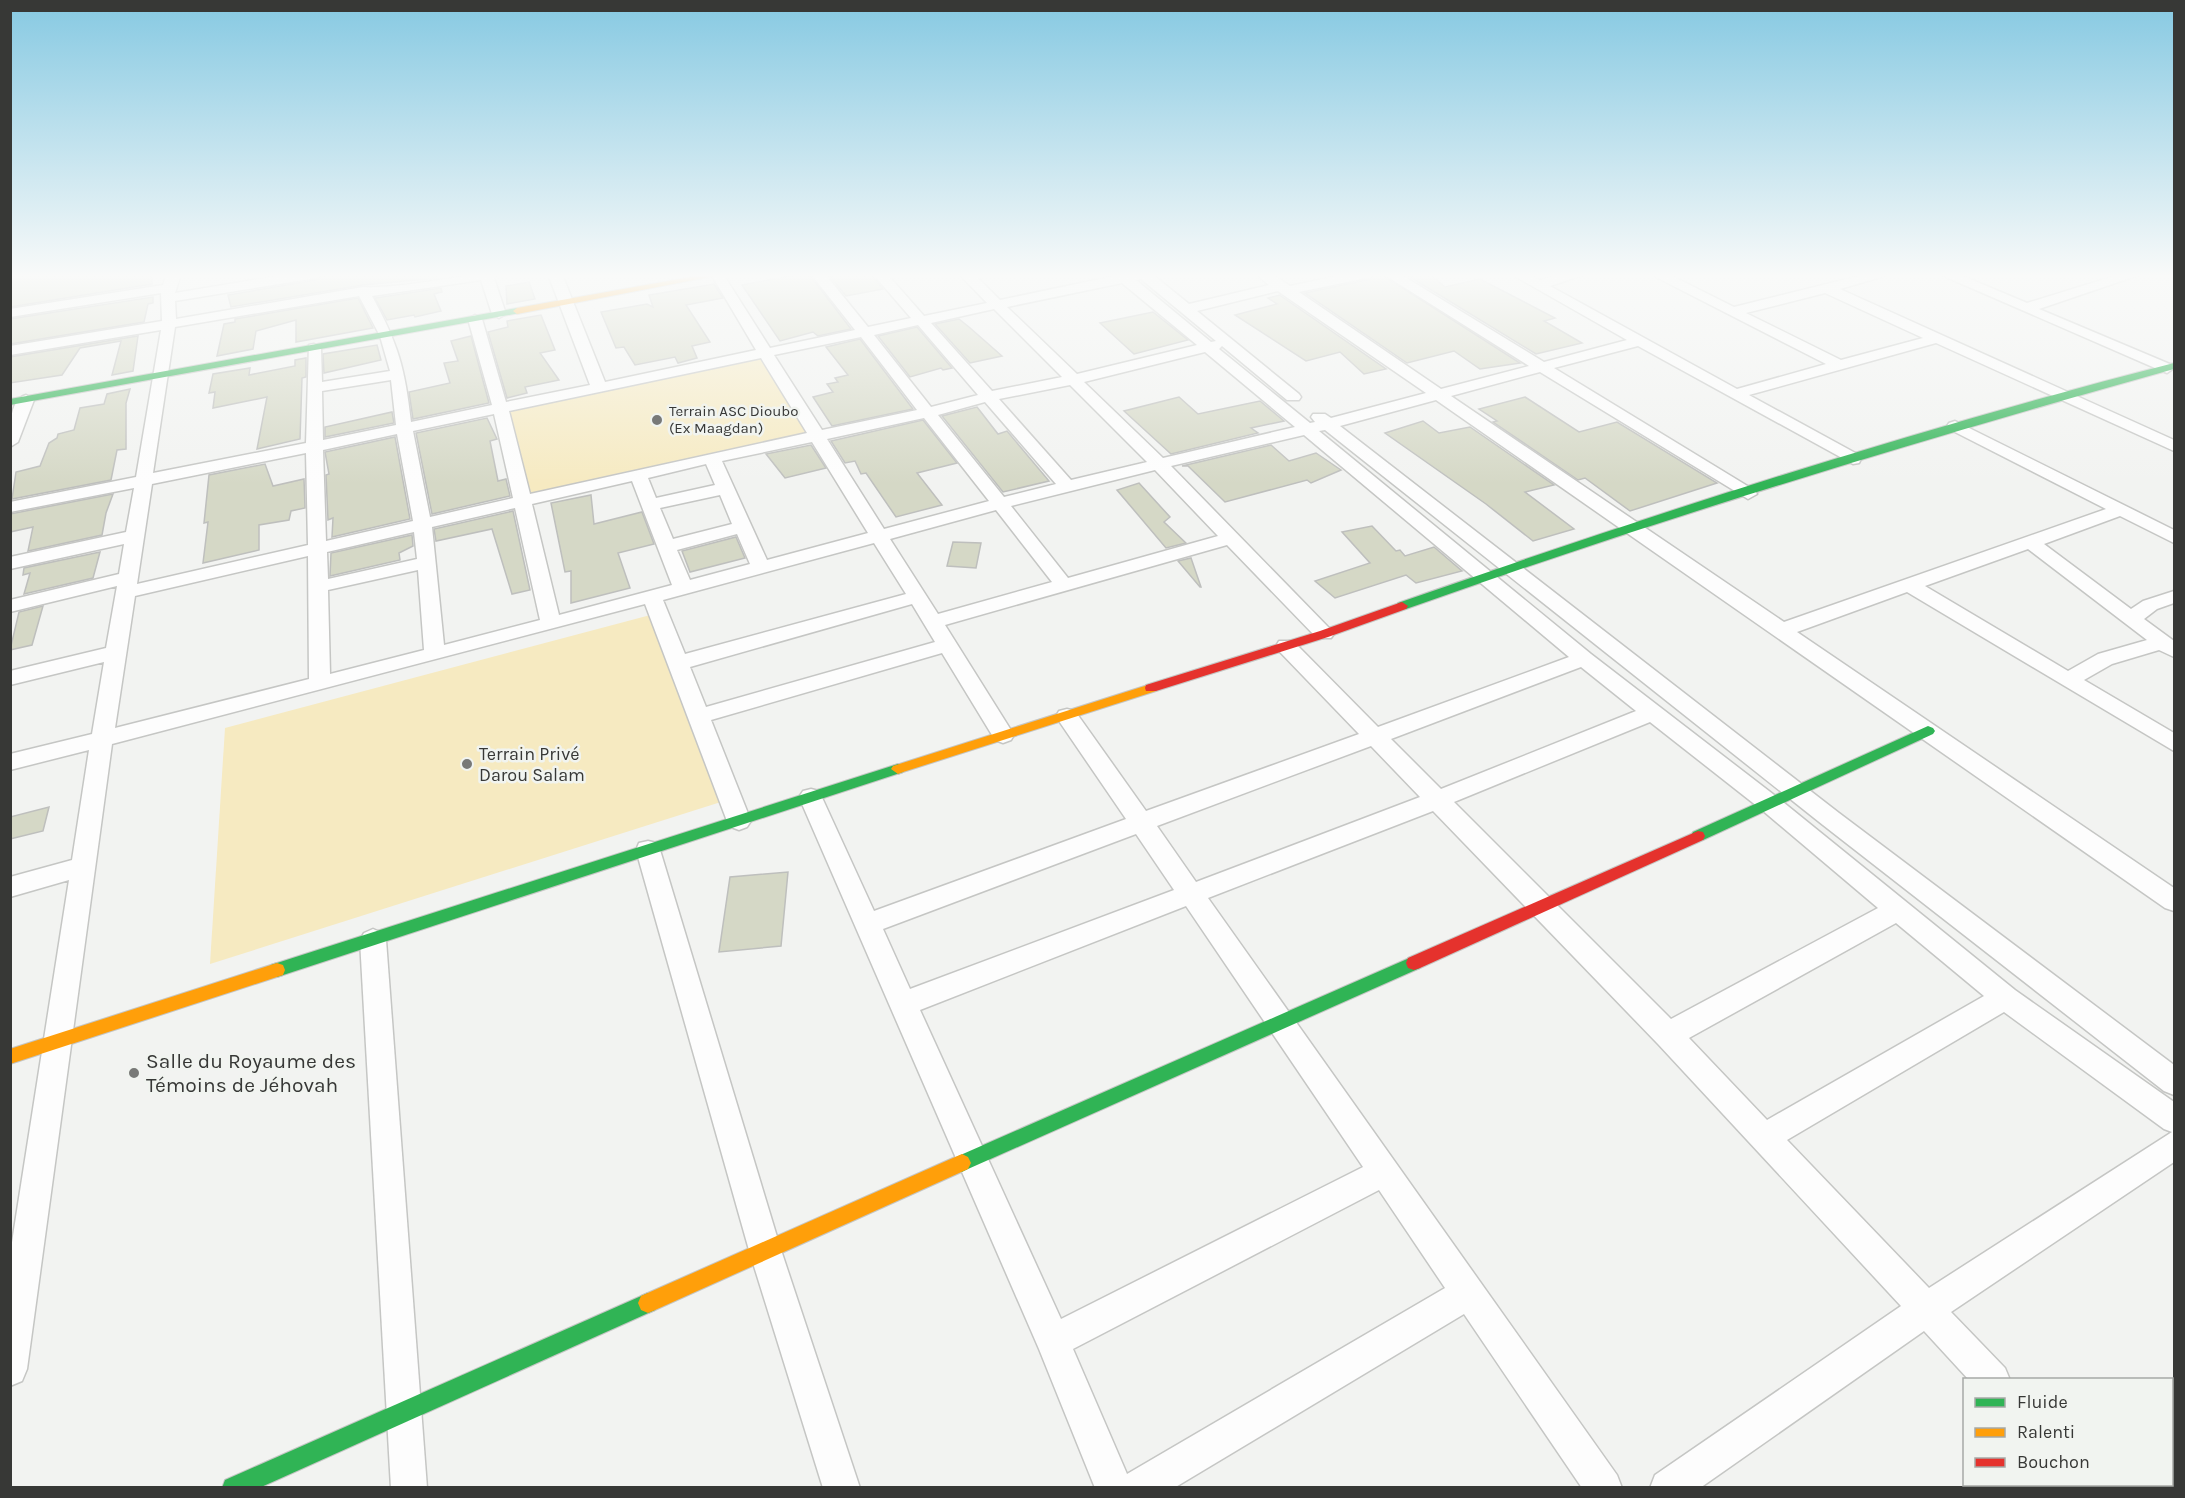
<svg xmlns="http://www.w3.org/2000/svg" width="2185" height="1498" font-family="Karla,sans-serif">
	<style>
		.green { fill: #f6eac1 }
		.building { fill: #d5d8c6; stroke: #bebfbd; stroke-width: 1.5 }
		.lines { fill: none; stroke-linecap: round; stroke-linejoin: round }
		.street-casing { stroke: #c5c6c4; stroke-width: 3 }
		.fast-casing { stroke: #c5c6c4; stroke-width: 2 }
		.slow-casing { stroke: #c5c6c4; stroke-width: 2 }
		.jam-casing { stroke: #c5c6c4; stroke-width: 2 }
		.street { fill: #fdfdfd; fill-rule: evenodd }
		.fast { fill: #30b455; fill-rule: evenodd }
		.slow { fill: #ff9f0a; fill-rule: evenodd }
		.jam { fill: #e5322d; fill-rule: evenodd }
		.poi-dot { fill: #787977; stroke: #f1f4f0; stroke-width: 2 }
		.labels { text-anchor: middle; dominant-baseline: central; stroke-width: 5; stroke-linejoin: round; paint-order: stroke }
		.far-poi-label { font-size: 15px; fill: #373836; stroke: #f1f4f0; text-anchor: start }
		.poi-label { font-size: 18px; fill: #373836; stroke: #f1f4f0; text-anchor: start }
		.near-poi-label { font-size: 21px; fill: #373836; stroke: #f1f4f0; text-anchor: start }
	</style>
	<rect width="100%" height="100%" fill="#f2f3f1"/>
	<g class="green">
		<path d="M764 356 810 432 531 495 508 408Z"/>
		<path d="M658 613 724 801 210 964 225 728Z"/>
	</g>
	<g class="building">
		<path d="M10 274H152V284L10 307Z"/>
		<path d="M325 274H436L437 278 363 285 231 307 228 295 316 280Z"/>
		<path d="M800 274H809L851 329 818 336 813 332 780 341 742 285Z"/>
		<path d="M828 274H871L883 289 846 296Z"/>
		<path d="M1375 274H1381L1520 363 1480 369 1454 351 1407 363 1305 293 1371 279Z"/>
		<path d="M1405 274H1430L1445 287 1480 279 1555 318 1544 321 1582 343 1536 354Z"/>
		<path d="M529 282 535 299 507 304 506 286Z"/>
		<path d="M714 284 723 298 686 305 710 342 692 346 697 358 678 363 675 357 635 365 624 347 616 348 601 312 647 304 653 307 649 295Z"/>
		<path d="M441 288 442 292 434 294 441 311 415 317 414 315 387 320 375 298Z"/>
		<path d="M1280 295 1281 296 1386 369 1364 374 1340 352 1306 361 1235 315 1277 304 1268 298Z"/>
		<path d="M153 297V303L148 304 144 322 10 344V319Z"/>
		<path d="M358 298 373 328 296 342V320L256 331 253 349 217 356 224 324 235 322V319Z"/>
		<path d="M1153 312 1188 340 1134 354 1100 323Z"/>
		<path d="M541 315 555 350 540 353 559 380 525 387 527 393 507 398 488 332 508 327 507 321Z"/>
		<path d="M959 319 969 327 1002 356 970 363 935 324Z"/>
		<path d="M917 327 952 368 943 370 941 368 910 377 878 336Z"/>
		<path d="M138 336 133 371 112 375 121 341 80 348 62 375 10 383V357Z"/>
		<path d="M471 336 489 403 413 419 409 392 450 383 444 363 458 361 451 341Z"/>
		<path d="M860 339 913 409 832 426 813 397 833 392 827 384 838 382 835 378 848 375 826 347Z"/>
		<path d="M377 345 381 360 324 373 323 354Z"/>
		<path d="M306 358V377L302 378 300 439 257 449 267 397 213 408 215 392 209 393 213 374 250 368 249 375 295 366V360Z"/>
		<path d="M130 389 126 403V449L117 450 111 480 12 499 16 472 40 466 49 443 57 438 58 434 74 430 80 408 104 404 107 394Z"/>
		<path d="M1179 397 1198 414 1260 401 1284 421 1251 428 1258 433 1171 454 1124 411Z"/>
		<path d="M1525 397 1579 432 1617 422 1717 483 1630 511 1585 478 1578 480 1493 422 1497 421 1479 409Z"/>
		<path d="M977 407 998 434 1007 431 1049 481 1003 492 942 416Z"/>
		<path d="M392 412 394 423 325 437V427Z"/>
		<path d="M487 418 497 439 490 441 498 481 506 479 510 496 432 514 416 433Z"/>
		<path d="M923 420 957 463 917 473 942 505 896 517 866 473 861 474 855 461 845 463 831 441Z"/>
		<path d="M1423 421 1439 433 1470 427 1554 485 1525 492 1574 529 1533 541 1486 504 1385 433Z"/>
		<path d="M395 437 410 519 332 537 333 518 328 520 326 475 329 474 325 452Z"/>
		<path d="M811 445 826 468 785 478 766 454Z"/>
		<path d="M1271 445 1289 461 1316 453 1341 470 1311 483 1307 480 1225 502 1188 466H1182Z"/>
		<path d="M265 464 273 486 304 479 305 508 291 511 289 520 259 525V550L203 563 208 522 204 523 209 475Z"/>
		<path d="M1139 483 1170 517 1164 522 1186 543 1166 548 1117 490Z"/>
		<path d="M113 494 106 513 102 535 28 551 33 527 10 532V514Z"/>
		<path d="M591 495 594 524 642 512 654 544 618 553 630 588 571 603V571L565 572 551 503Z"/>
		<path d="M513 511 530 590 512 594 492 529 436 541 434 529Z"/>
		<path d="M1372 526 1396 551 1400 550 1405 556 1434 547 1462 571 1416 583 1406 575 1335 598 1315 581 1370 563 1342 532Z"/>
		<path d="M412 535 413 546 399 553 400 560 330 576 331 553Z"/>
		<path d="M736 537 745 558 690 572 682 551Z"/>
		<path d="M953 542 981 543 976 568 947 566Z"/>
		<path d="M100 552 93 578 24 594 30 573 23 575 24 568Z"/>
		<path d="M1191 558 1201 587H1200L1178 561Z"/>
		<path d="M43 606 32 645 10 650 19 612Z"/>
		<path d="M49 807 43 831 10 839V817Z"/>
		<path d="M788 872 781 946 719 952 730 877Z"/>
	</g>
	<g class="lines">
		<g class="street-casing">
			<g id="street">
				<path d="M167 274H181L175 293 290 274H323L316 278 175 301 176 319 363 287C408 289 453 274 499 274L494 278 506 314 499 318 492 314 481 280 372 296C398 344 405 368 411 422L492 405 468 319 475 315 482 319 506 402 590 385 548 274H562L605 382 756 350 711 274H723L770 348 855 330 811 274H825L868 327 911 318 873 274H887L924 316 987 303 959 274H974L1000 300 1124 274H1152L1189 304 1269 285 1256 274H1272L1290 286 1347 274H1373L1371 277 1299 292 1441 389 1529 366 1383 274H1400L1544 362 1627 340 1511 274H1528L1540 280 1563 274H1586L1550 286 1737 389 1826 364 1650 274H1668L1734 307 1867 274H1891L1840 289 2174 440V451L1936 343 1749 395 1859 455 1861 459 1859 463 1853 464 1638 346 1554 368 1754 490 1757 494 1748 499 1540 372 1451 396 1784 622 2106 509 1949 429 1947 426 1949 423 1955 421 2174 530V543L2120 516 2044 544 2131 609 2143 601 2174 591V603L2157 609 2144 619 2174 641V657L2159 650 2112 664 2084 680 2174 733V751L1907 592 1797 632 2174 888V911L2165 908 1436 400 1340 426 1839 813 2174 1065V1095L2164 1091 1823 825 1325 430 1319 431 1591 654 1778 798 2015 990 2174 1102V1162L1951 1312 2005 1368 2010 1380H1969L1924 1331 1700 1488H1650L1655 1475 1901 1306 1658 1044 1433 811 1208 898 1617 1475 1622 1488H1582L1464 1314 1174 1488H1095L1039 1349 799 797 803 791 811 789 819 791 874 911 1126 819 1059 721 1056 716 1059 711 1067 709 1075 711 1146 811 1359 734 1279 651 1276 646 1279 641H1293L1378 727 1569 657 1304 435 1171 466 1331 630 1334 634 1331 638H1317L1227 545 945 625 1014 735 1011 740 1003 743 995 740 942 653 711 720 751 821 747 827 739 830 731 827 727 821 645 604 112 744 27 1369 22 1381 10 1386V1255L69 880 10 897V877L72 860 89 750 10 770V754L92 734 104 662 10 685V671L106 648 117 586 10 612V600L119 574 124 544 10 569V557L126 532 134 488 10 512V502L136 477 161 330 10 355V346L162 321 161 293 10 317V309L163 285ZM1141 279 1216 341 1211 342 1136 280ZM1122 283 1197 345 1077 374 1007 307ZM1278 291 1282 294 1426 393 1331 418 1325 414H1313L1311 417 1315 422 1310 423 1219 349 1222 346 1287 400H1299L1301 397 1299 394 1197 311ZM1825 293 1923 338 1841 360 1746 313ZM359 296 380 336 390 371 322 382 321 348 314 344 309 345 306 443 153 473 175 327ZM994 309 1062 377 992 391 931 323ZM918 325 978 395 931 407 874 335ZM861 337 917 410 822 430 774 355ZM1205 352 1295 427 1163 458 1084 382ZM761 358 807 433 530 494 509 411ZM391 380 396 425 323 440 322 391ZM1070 385 1147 462 1071 480 999 399ZM985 402 1056 484 1004 497 938 415ZM494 414 513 498 430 517 413 431ZM924 418 989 501 884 529 827 439ZM397 434 413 521 326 541 323 450ZM812 442 868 533 767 560 722 461ZM306 453 308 545 137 584 152 484ZM706 464 715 485 656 498 648 478ZM1155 470 1218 536 1068 578 1011 506ZM632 481 672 585 559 615 532 504ZM720 495 732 524 673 539 660 508ZM515 508 540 620 444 645 432 527ZM996 510 1052 582 938 614 890 539ZM414 532 417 559 328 579 327 552ZM737 534 750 564 690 580 677 550ZM874 543 906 594 685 654 663 600ZM2028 549 2147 640 2098 654 2068 671 1925 586ZM308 556 309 679 115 728 135 596ZM418 570 424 650 330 674 328 590ZM912 604 935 642 706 707 690 667ZM1581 667 1636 711 1441 789 1391 739ZM1650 722 1762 810 1878 908 1671 1019 1454 802ZM1371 746 1420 797 1196 882 1157 826ZM1136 834 1174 890 910 989 883 929ZM1186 906 1363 1167 1061 1319 920 1010ZM1896 923 1984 996 1767 1120 1689 1038ZM2004 1012 2164 1129 2172 1132 1929 1288 1787 1140ZM1379 1190 1445 1288 1127 1474 1073 1349Z"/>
				<path d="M1939 274H1958L2027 303 2121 274H2142L2039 309 2172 365 2174 368 2167 373 2162 371Z"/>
				<path d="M26 395 34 400 18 442 10 447C10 432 8 400 26 395Z"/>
				<path d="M648 841 657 843 660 850 781 1250 860 1488H823L749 1250 636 850 639 843Z"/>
				<path d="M373 929 382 933 386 940 427 1488H391L360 940 364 933Z"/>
				<path d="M2074 1484H2112L2113 1488H2075Z"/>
			</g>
		</g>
		<g class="fast-casing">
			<g id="fast">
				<path d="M517 308 521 311 520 313 10 405V399Z"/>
				<path d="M2174 363V369C1916 441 1659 519 1406 609H1398L1396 606 1398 603C1653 514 1912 430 2174 363Z"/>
				<path d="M1928 726 1933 728 1935 731 1933 734 1703 840H1693L1691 836 1693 832Z"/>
				<path d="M898 764 905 769 903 772 277 977 271 975 269 970 271 965 277 963Z"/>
				<path d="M1414 956 1420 958 1422 963 1420 968 968 1169 962 1172 956 1169 953 1163 956 1157Z"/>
				<path d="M648 1293 655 1296 658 1303 655 1310 259 1488H222L225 1480Z"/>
			</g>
		</g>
		<g class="slow-casing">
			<g id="slow">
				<path d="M707 274H725L517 314 513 311 517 308Z"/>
				<path d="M1151 684 1157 688 1156 691 903 772 898 774 891 769 893 766Z"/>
				<path d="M277 963 283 965 285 970 283 975 10 1064V1049Z"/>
				<path d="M962 1154 968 1157 971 1163 968 1169 655 1310 648 1313 641 1310 638 1303 641 1296Z"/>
			</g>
		</g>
		<g class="jam-casing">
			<g id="jam">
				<path d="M1402 602 1408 606 1406 609 1328 637 1156 691H1146L1145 688 1146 685 1320 631Z"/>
				<path d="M1698 831 1703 832 1705 836 1703 840 1420 968 1414 970 1408 968 1406 963 1408 958Z"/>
			</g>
		</g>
		<use href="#street" class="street"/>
		<use href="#fast" class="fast"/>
		<use href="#slow" class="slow"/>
		<use href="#jam" class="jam"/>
	</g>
	<linearGradient id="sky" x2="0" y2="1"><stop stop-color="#86c9e2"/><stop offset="0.57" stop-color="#f9faf9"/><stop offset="1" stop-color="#f9faf9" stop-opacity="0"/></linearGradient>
	<rect width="2185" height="484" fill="url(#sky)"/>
	<g class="poi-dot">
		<circle cx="657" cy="420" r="6"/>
		<circle cx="467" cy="764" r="6"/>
		<circle cx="134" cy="1073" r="6"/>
	</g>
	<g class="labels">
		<g class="far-poi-label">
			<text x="669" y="411">Terrain ASC Dioubo<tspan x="669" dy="17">(Ex Maagdan)</tspan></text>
		</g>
		<g class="poi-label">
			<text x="479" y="754">Terrain Privé<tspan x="479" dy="21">Darou Salam</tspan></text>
		</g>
		<g class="near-poi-label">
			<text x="146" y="1061">Salle du Royaume des<tspan x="146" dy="24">Témoins de Jéhovah</tspan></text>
		</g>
	</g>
	<rect width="2185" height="1498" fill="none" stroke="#373836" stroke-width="24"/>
	<rect x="1963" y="1378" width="210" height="108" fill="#f1f4f0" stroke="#a7a9a6" stroke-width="1.5"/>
	<rect x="1975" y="1398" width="30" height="9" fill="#30b455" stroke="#a7a9a6" stroke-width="1.5"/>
	<text x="2017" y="1408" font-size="18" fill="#373836">Fluide</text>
	<rect x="1975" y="1428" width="30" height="9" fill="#ff9f0a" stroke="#a7a9a6" stroke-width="1.5"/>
	<text x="2017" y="1438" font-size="18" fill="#373836">Ralenti</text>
	<rect x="1975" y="1458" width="30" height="9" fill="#e5322d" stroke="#a7a9a6" stroke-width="1.5"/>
	<text x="2017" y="1468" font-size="18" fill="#373836">Bouchon</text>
</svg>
